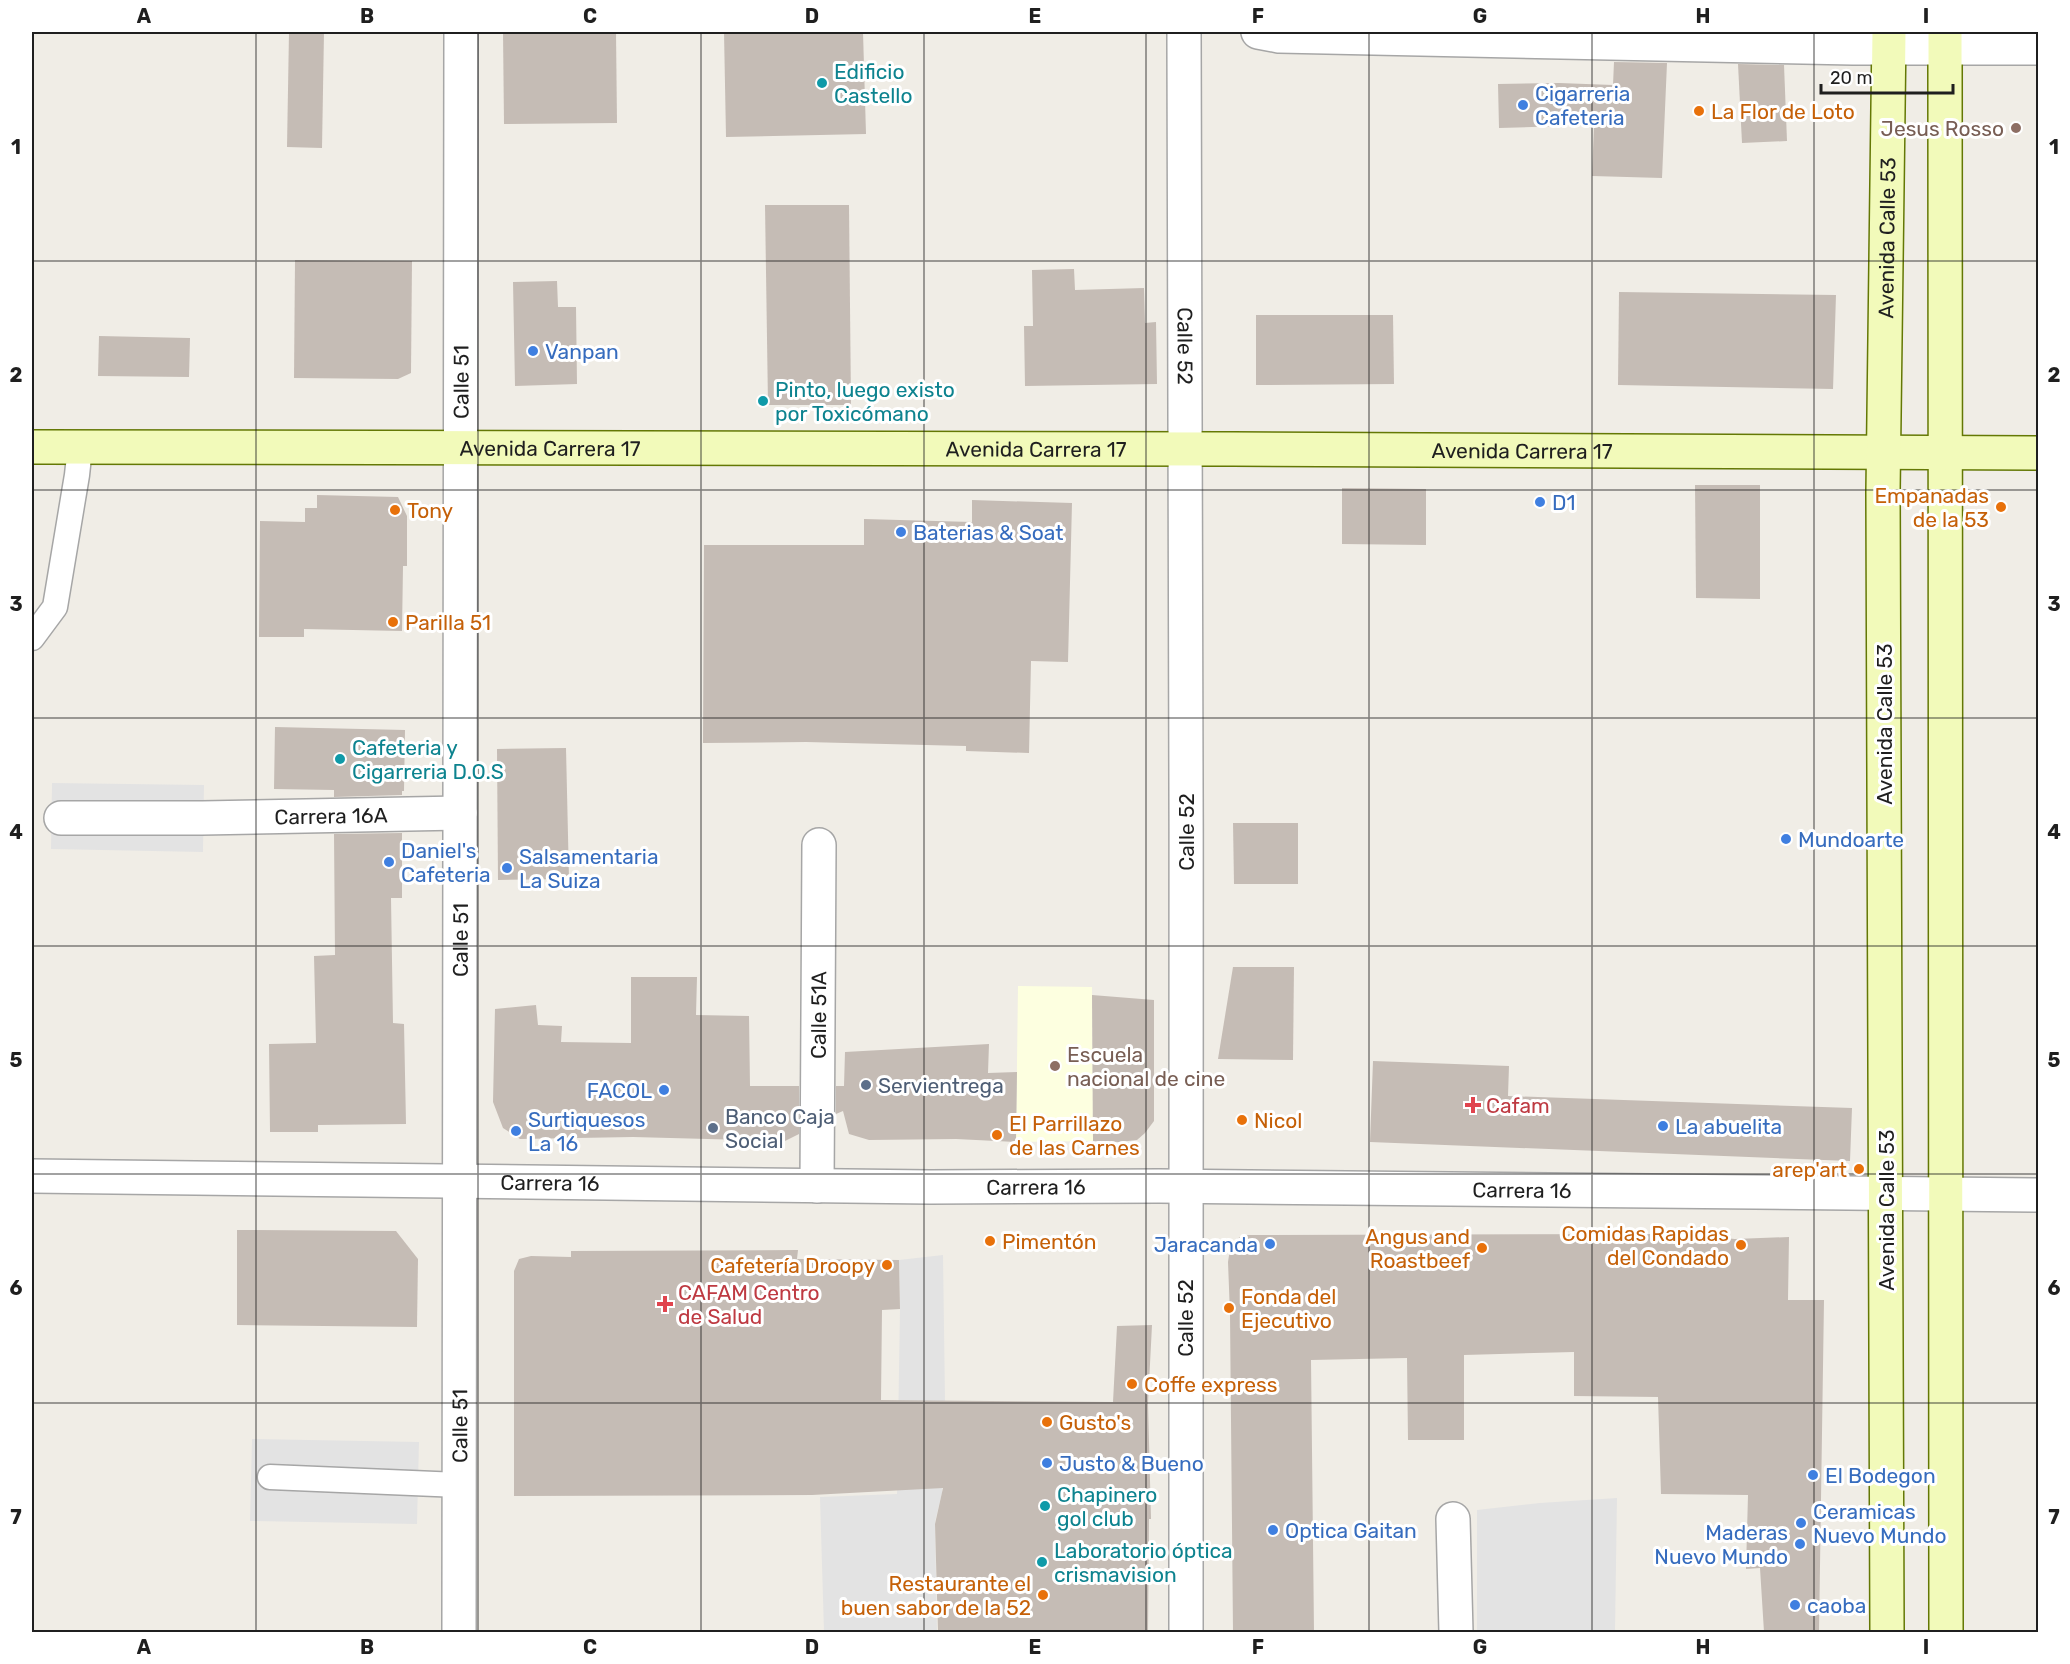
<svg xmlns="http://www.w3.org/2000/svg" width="2070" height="1664" font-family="Rubik,sans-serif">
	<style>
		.education { fill: #fdffe0 }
		.parking { fill: #e3e3e3 }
		.building { fill: #c5bcb5 }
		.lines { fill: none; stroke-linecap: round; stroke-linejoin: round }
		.service-casing { stroke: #a6a6a6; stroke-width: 27 }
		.pedestrian-casing { stroke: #a6a6a6; stroke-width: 36 }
		.minor-casing { stroke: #a6a6a6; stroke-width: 36 }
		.tertiary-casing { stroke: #a6a6a6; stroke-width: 36 }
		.secondary-casing { stroke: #647805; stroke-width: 36 }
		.service { stroke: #fff; stroke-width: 24 }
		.pedestrian { stroke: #fff; stroke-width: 33 }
		.minor { stroke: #fff; stroke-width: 33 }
		.tertiary { stroke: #fff; stroke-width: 33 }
		.secondary { stroke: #f2faba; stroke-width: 33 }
		.grid { fill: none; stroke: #1f1f1f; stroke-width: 1.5; stroke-opacity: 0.55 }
		.culture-dot { fill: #0f9aa8; stroke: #fff; stroke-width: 2 }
		.shop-dot { fill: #3f7fe0; stroke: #fff; stroke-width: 2 }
		.food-dot { fill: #e8710a; stroke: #fff; stroke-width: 2 }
		.education-dot { fill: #8d6e63; stroke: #fff; stroke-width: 2 }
		.service-dot { fill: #5c6f8a; stroke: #fff; stroke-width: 2 }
		.health-dot { fill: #e0444e; stroke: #fff; stroke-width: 2 }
		.labels { text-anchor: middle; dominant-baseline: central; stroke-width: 6; stroke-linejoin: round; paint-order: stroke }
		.culture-label { font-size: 21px; fill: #0d838f; stroke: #fff; text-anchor: start }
		.shop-label { font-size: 21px; fill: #366cbe; stroke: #fff; text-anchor: start }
		.food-label { font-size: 21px; fill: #c56008; stroke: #fff; text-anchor: start }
		.education-label { font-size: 21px; fill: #785e54; stroke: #fff; text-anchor: end }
		.street-label { font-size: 21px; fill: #1f1f1f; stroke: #fff }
		.service-label { font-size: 21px; fill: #4e5e75; stroke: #fff; text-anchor: start }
		.health-label { font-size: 21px; fill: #be3a42; stroke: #fff; text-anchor: start }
		.neatline { fill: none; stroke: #1f1f1f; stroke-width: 2 }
		.grid-label { font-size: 20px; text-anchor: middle; font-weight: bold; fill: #1f1f1f }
	</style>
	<rect width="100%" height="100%" fill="#f0ede6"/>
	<path class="education" d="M1018 986 1092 987 1093 1141 1016 1142Z"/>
	<g class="parking">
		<path d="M52 783 204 785 203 852 51 849Z"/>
		<path d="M943 1255 945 1401 942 1493 935 1522 937 1632H824L820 1497 897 1494 900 1309 899 1260Z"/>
		<path d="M252 1439 419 1442 417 1524 250 1521Z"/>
		<path d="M1617 1498 1615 1632H1477V1510L1540 1503Z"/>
	</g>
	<g class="building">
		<path d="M289 32H324L322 148 287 147Z"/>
		<path d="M503 32H616L617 123 504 124Z"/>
		<path d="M724 32H863L866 134 726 137Z"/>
		<path d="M1614 62 1667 63 1662 178 1592 176 1594 125 1499 128 1498 84 1559 83 1613 85Z"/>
		<path d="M1738 64 1784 65 1787 141 1742 143Z"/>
		<path d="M765 205H849L851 405H768Z"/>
		<path d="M295 260 412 261 411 373 398 379 294 378Z"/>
		<path d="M1074 269 1075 290 1144 288 1145 323 1156 322 1157 384 1025 386 1024 326H1033L1032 270Z"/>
		<path d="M557 281 558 307H576L577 384 515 386 513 282Z"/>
		<path d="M1619 292 1836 295 1833 389 1618 385Z"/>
		<path d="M1256 315H1393L1394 384 1256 385Z"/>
		<path d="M99 336 190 338 189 377 98 376Z"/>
		<path d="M1695 485H1760V599L1696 598Z"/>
		<path d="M1342 488 1426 489V545L1342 544Z"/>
		<path d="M317 495 398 497 407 516V566H403L402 631 304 629V637H259L260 521 305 522V508H317Z"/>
		<path d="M972 500 1072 503 1068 662 1031 661 1029 753 966 751V746L806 742 703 743 704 545H864V519L972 522Z"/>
		<path d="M275 727 405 730 404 791H402V795L334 797V790L274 789Z"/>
		<path d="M566 748 569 879 498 880 497 749Z"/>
		<path d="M1233 823H1298V884H1234Z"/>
		<path d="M402 833V898H391L393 1023 404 1024 406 1124 318 1125V1132H270L269 1044 316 1043 314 956 335 955 334 834Z"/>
		<path d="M1233 967H1294L1293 1060 1218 1059Z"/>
		<path d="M631 977H697L696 1015 749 1016 750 1086H799V1134L785 1141 633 1137 520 1139 503 1128 493 1102 495 1009 536 1005 538 1025 562 1026 561 1042 631 1043Z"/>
		<path d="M1092 995 1154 1000V1121L1145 1133 1137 1140 1119 1142 1093 1141Z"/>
		<path d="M989 1044 988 1073 1017 1072 1016 1142 956 1139 869 1140 849 1134 843 1111 836 1114V1086H844L845 1052Z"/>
		<path d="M1373 1061 1509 1066 1508 1096 1852 1108 1850 1161 1370 1142Z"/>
		<path d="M237 1230 396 1231 418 1259 417 1327 237 1325Z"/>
		<path d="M1678 1234 1735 1239 1789 1237 1788 1300H1824L1819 1632H1764L1760 1568 1746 1569 1748 1495 1661 1494 1658 1397 1574 1396V1352L1464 1355V1440H1408L1407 1358 1311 1360 1314 1632H1233L1230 1314 1228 1262 1231 1242 1244 1235Z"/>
		<path d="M798 1250 797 1259 899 1260 900 1309 882 1310 881 1400 1113 1402 1117 1326 1152 1325 1148 1403 1151 1519H1149L1148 1632H938L935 1524 943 1488 812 1495 514 1496V1271L519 1259 531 1256 571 1257V1251Z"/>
	</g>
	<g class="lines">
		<g class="service-casing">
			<g id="service">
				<path d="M32 638 55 607 77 475 80 447"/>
				<path d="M270 1477 459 1485"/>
			</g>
		</g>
		<g class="pedestrian-casing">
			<path id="pedestrian" d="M1453 1519 1456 1632"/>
		</g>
		<g class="minor-casing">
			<g id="minor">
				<path id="s1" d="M61 818H202L460 813"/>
				<path id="s2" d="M32 1176 930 1187 1159 1186 2038 1195"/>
				<path id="s3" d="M817 1186 819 845"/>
			</g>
		</g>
		<g class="tertiary-casing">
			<g id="tertiary">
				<path id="s4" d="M1184 32C1188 565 1185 1099 1186 1632"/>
				<path d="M1258 32 1279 36 1853 48H2038"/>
				<path id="s5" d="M459 1632 461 32"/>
			</g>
		</g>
		<g class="secondary-casing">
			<g id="secondary">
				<path d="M1945 32 1946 1632"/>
				<path id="s6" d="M32 447 1233 449 2038 453"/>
				<path id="s7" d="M1887 1632 1883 492 1889 32"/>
			</g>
		</g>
		<use href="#service" class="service"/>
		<use href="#pedestrian" class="pedestrian"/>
		<use href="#minor" class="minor"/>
		<use href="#tertiary" class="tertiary"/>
		<use href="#secondary" class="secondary"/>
	</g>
	<path class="grid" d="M256 32V1632M478 32V1632M701 32V1632M924 32V1632M1146 32V1632M1369 32V1632M1592 32V1632M1814 32V1632M32 261H2038M32 490H2038M32 718H2038M32 946H2038M32 1174H2038M32 1403H2038"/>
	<g class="culture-dot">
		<circle cx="822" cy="83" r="6"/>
		<circle cx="763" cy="401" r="6"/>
		<circle cx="340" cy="759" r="6"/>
		<circle cx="1045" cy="1506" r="6"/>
		<circle cx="1042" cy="1562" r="6"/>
	</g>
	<g class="shop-dot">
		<circle cx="1523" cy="105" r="6"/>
		<circle cx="533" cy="351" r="6"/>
		<circle cx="1540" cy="502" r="6"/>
		<circle cx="901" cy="532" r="6"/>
		<circle cx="1786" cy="839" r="6"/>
		<circle cx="389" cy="862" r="6"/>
		<circle cx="507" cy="868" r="6"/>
		<circle cx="664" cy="1090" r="6"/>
		<circle cx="1663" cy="1126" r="6"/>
		<circle cx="516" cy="1131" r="6"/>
		<circle cx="1270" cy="1244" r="6"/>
		<circle cx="1047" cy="1463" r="6"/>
		<circle cx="1813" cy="1475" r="6"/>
		<circle cx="1801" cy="1523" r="6"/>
		<circle cx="1273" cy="1530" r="6"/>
		<circle cx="1800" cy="1544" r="6"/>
		<circle cx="1795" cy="1605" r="6"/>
	</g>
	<g class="food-dot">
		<circle cx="1699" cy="111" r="6"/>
		<circle cx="2001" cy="507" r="6"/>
		<circle cx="395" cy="510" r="6"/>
		<circle cx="393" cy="622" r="6"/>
		<circle cx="1242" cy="1120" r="6"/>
		<circle cx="997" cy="1135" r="6"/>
		<circle cx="1859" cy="1169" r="6"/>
		<circle cx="990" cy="1241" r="6"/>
		<circle cx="1741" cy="1245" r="6"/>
		<circle cx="1482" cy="1248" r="6"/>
		<circle cx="887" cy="1265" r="6"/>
		<circle cx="1229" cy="1308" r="6"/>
		<circle cx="1132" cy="1384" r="6"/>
		<circle cx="1047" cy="1422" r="6"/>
		<circle cx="1043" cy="1595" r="6"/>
	</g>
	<g class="education-dot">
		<circle cx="2016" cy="128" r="6"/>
		<circle cx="1055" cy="1066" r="6"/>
	</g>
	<g class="service-dot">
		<circle cx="866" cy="1085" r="6"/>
		<circle cx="713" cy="1128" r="6"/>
	</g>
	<g class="health-dot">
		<path d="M1470 1096h6v6h6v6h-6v6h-6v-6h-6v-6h6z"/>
		<path d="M662 1295h6v6h6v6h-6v6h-6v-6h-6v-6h6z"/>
	</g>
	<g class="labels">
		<g class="culture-label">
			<text x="834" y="71">Edificio<tspan x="834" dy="24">Castello</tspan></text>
			<text x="775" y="389">Pinto, luego existo<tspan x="775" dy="24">por Toxicómano</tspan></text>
			<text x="352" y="747">Cafeteria y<tspan x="352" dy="24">Cigarreria D.O.S</tspan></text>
			<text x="1057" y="1494">Chapinero<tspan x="1057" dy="24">gol club</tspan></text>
			<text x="1054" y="1550">Laboratorio óptica<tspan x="1054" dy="24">crismavision</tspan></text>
		</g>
		<g class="shop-label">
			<text x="1535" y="93">Cigarreria<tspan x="1535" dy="24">Cafeteria</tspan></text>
			<text x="545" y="351">Vanpan</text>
			<text x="1552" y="502">D1</text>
			<text x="913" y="532">Baterias &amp; Soat</text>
			<text x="1798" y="839">Mundoarte</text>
			<text x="401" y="850">Daniel's<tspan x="401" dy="24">Cafeteria</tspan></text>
			<text x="519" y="856">Salsamentaria<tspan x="519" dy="24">La Suiza</tspan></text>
			<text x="652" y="1090" text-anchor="end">FACOL</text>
			<text x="528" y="1119">Surtiquesos<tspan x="528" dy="24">La 16</tspan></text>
			<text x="1675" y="1126">La abuelita</text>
			<text x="1258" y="1244" text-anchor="end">Jaracanda</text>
			<text x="1059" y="1463">Justo &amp; Bueno</text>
			<text x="1825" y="1475">El Bodegon</text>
			<text x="1813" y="1511">Ceramicas<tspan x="1813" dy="24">Nuevo Mundo</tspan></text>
			<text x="1285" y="1530">Optica Gaitan</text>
			<text x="1788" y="1532" text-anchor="end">Maderas<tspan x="1788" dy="24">Nuevo Mundo</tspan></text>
			<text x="1807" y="1605">caoba</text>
		</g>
		<g class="food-label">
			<text x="1711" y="111">La Flor de Loto</text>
			<text x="1989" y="495" text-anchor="end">Empanadas<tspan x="1989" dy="24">de la 53</tspan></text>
			<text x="407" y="510">Tony</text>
			<text x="405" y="622">Parilla 51</text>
			<text x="1254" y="1120">Nicol</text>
			<text x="1009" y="1123">El Parrillazo<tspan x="1009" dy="24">de las Carnes</tspan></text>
			<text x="1847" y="1169" text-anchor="end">arep'art</text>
			<text x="1729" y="1233" text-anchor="end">Comidas Rapidas<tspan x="1729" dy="24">del Condado</tspan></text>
			<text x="1470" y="1236" text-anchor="end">Angus and<tspan x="1470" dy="24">Roastbeef</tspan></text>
			<text x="1002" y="1241">Pimentón</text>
			<text x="875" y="1265" text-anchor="end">Cafetería Droopy</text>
			<text x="1241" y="1296">Fonda del<tspan x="1241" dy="24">Ejecutivo</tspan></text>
			<text x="1144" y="1384">Coffe express</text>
			<text x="1059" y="1422">Gusto's</text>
			<text x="1031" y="1583" text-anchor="end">Restaurante el<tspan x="1031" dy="24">buen sabor de la 52</tspan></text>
		</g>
		<g class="education-label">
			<text x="2004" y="128">Jesus Rosso</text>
			<text x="1067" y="1054" text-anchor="start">Escuela<tspan x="1067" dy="24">nacional de cine</tspan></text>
		</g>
		<g class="street-label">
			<text stroke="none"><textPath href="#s7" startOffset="1394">Avenida Calle 53</textPath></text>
			<text stroke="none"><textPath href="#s4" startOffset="314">Calle 52</textPath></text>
			<text stroke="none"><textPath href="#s5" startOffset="1250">Calle 51</textPath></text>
			<text stroke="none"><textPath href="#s6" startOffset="518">Avenida Carrera 17</textPath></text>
			<text stroke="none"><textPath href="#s6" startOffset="1004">Avenida Carrera 17</textPath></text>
			<text stroke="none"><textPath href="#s6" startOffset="1490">Avenida Carrera 17</textPath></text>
			<text transform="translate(1884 724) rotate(-90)">Avenida Calle 53</text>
			<text stroke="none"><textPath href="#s1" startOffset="270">Carrera 16A</textPath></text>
			<text transform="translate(1186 832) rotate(-90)">Calle 52</text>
			<text stroke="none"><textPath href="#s5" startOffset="692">Calle 51</textPath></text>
			<text stroke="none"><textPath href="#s3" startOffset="171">Calle 51A</textPath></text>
			<text stroke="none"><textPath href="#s2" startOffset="518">Carrera 16</textPath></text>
			<text stroke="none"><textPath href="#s2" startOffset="1004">Carrera 16</textPath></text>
			<text stroke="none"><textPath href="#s2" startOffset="1490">Carrera 16</textPath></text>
			<text transform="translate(1886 1210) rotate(-90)">Avenida Calle 53</text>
			<text transform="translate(1185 1318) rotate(-90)">Calle 52</text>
			<text stroke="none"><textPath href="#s5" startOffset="206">Calle 51</textPath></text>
		</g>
		<g class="service-label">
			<text x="878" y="1085">Servientrega</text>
			<text x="725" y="1116">Banco Caja<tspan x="725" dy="24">Social</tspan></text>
		</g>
		<g class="health-label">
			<text x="1486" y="1105">Cafam</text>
			<text x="678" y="1292">CAFAM Centro<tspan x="678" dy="24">de Salud</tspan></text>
		</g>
	</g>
	<rect width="2070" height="1664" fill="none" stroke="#ffffff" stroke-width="66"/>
	<path d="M1821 84v9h132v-9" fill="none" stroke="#1f1f1f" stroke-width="3"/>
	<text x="1830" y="84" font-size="18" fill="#1f1f1f" stroke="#ffffff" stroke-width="4.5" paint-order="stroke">20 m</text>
	<rect x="33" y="33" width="2004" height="1598" class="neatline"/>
	<g class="grid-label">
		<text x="144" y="23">A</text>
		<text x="367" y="23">B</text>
		<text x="590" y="23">C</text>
		<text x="812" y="23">D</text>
		<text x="1035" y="23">E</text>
		<text x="1258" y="23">F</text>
		<text x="1480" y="23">G</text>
		<text x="1703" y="23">H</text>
		<text x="1926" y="23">I</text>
		<text x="16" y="154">1</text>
		<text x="2054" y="154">1</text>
		<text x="16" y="382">2</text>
		<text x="2054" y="382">2</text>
		<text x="16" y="611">3</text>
		<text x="2054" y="611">3</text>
		<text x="16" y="839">4</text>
		<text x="2054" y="839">4</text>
		<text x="16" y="1067">5</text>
		<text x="2054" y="1067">5</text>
		<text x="16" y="1295">6</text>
		<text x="2054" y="1295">6</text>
		<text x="16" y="1524">7</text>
		<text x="2054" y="1524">7</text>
		<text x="144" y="1654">A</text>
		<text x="367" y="1654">B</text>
		<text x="590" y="1654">C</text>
		<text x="812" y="1654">D</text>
		<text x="1035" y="1654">E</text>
		<text x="1258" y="1654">F</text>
		<text x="1480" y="1654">G</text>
		<text x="1703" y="1654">H</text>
		<text x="1926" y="1654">I</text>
	</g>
</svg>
